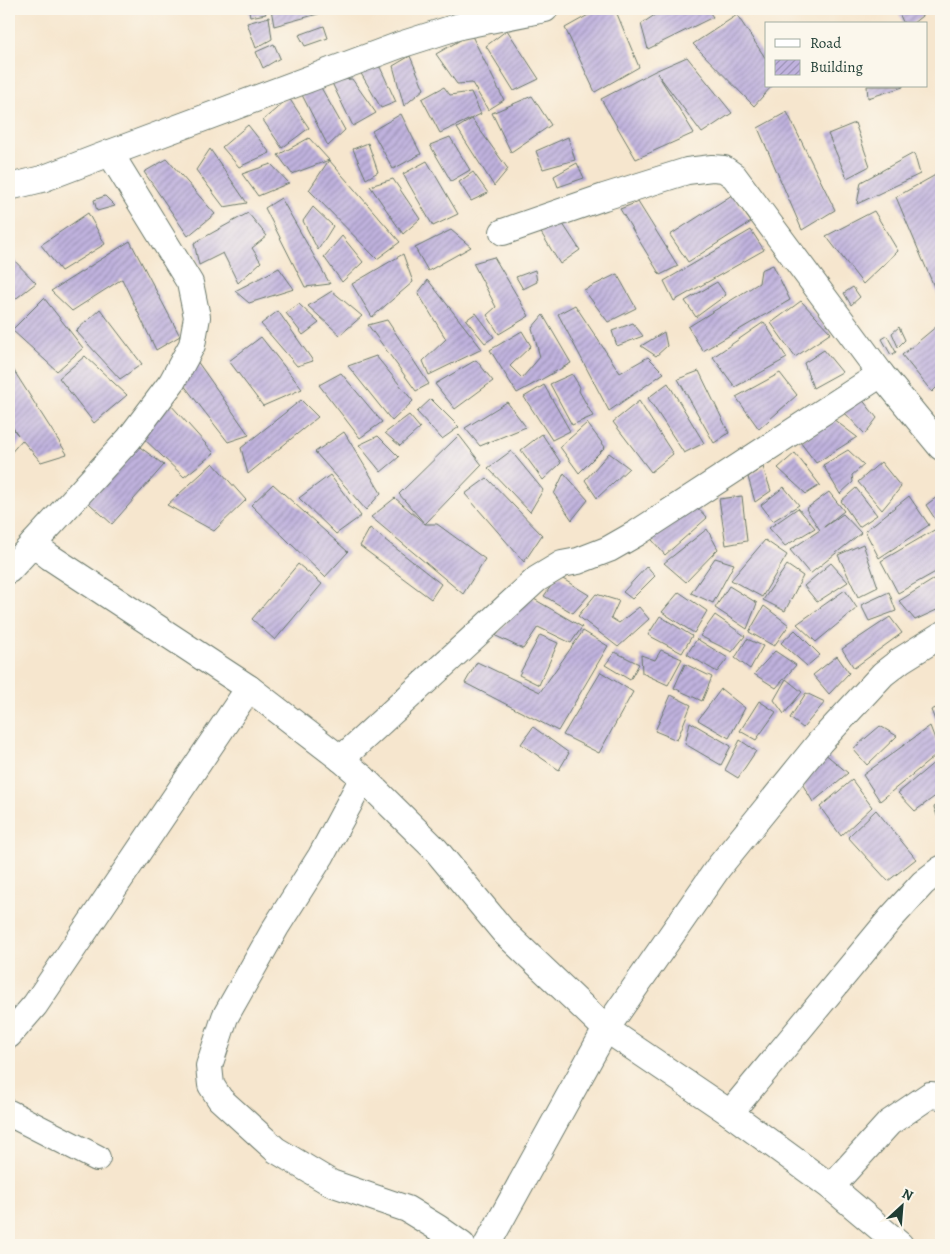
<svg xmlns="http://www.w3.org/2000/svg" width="950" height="1254" font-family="Alegreya,serif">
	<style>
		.building { fill: url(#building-hatch) }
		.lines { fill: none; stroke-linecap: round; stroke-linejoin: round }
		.minor-casing { stroke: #6a786a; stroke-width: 28 }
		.minor { stroke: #fff; stroke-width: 26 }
	</style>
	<defs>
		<pattern id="building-hatch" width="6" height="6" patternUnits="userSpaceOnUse" patternTransform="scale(1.25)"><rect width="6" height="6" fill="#c0b2de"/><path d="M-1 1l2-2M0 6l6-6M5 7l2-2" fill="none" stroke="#9b92b5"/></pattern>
	</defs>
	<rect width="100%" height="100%" fill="#fbf7ec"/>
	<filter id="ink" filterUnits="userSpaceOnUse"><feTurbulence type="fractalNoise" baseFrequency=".02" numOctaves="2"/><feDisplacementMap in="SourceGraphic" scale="10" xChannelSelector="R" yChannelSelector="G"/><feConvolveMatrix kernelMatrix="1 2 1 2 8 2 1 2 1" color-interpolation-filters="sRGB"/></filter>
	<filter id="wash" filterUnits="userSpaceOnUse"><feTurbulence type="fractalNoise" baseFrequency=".0096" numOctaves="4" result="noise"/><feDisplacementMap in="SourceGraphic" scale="20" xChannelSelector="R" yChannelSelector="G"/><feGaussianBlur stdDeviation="1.12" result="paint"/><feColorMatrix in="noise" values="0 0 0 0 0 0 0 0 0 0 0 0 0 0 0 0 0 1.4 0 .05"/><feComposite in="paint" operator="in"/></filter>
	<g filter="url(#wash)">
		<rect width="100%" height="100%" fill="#f6e6ce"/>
		<g id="blocks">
			<g class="building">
				<path d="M253 9H264L266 14 250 17 249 10Z"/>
				<path d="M271 9H336L274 26Z"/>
				<path d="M599 9H615L639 67 595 92 565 28Z"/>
				<path d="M664 9H707L713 17 648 49 641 24Z"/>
				<path d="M897 9H920L922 16 912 24H904Z"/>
				<path d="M737 15 766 59V86H772L754 106 693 44Z"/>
				<path d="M269 17 272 39 256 48 247 23Z"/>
				<path d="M324 26 328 38 305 46 299 35Z"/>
				<path d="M507 30 539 79 514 91 486 46Z"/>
				<path d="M471 34 504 100 488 110 472 83 457 84 436 54Z"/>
				<path d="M274 44 280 58 263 68 256 52Z"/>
				<path d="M410 56 424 89 404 106 393 66Z"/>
				<path d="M687 57 732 113 702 133 657 73 694 133 636 159 601 99 655 71Z"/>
				<path d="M380 67 396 102 381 108 359 70Z"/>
				<path d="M352 79 376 113 353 126 331 81Z"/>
				<path d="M319 84 345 130 328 146 300 91Z"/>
				<path d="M867 86H903V87L868 98Z"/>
				<path d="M444 87 450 95 471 92 481 114 440 133 422 99Z"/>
				<path d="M532 96 551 125 511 152 492 113Z"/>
				<path d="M289 98 309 128 282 148 263 120Z"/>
				<path d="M787 112 835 210 802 230 758 128Z"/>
				<path d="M401 114 421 154 393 169 372 131Z"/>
				<path d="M472 119 508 169 494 186 457 128Z"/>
				<path d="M855 123 870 166 847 178 828 134Z"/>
				<path d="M248 125 270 153 239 167 222 147Z"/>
				<path d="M450 137 470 170 451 181 430 145Z"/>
				<path d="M568 137 575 160 543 169 536 151Z"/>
				<path d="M309 138 329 160 400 242 377 259 309 190 329 160 292 174 278 155Z"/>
				<path d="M368 143 378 172 366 179 353 149Z"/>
				<path d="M210 149 247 203 224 207 196 170Z"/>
				<path d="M914 153 920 174 857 204 861 182Z"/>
				<path d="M167 159 215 214 188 236 144 172Z"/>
				<path d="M427 161 458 214 433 226 403 174Z"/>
				<path d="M577 163 584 178 558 187 554 176Z"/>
				<path d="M271 164 289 183 258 196 242 174Z"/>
				<path d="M473 172 488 193 471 201 459 182Z"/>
				<path d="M941 172V303L896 197Z"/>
				<path d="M393 179 420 219 403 234 370 186Z"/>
				<path d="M732 195 751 222 688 262 670 235Z"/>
				<path d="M105 196 115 206 97 211 94 200Z"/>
				<path d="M281 198 330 284 305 287 265 208Z"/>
				<path d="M638 202 678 266 660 275 620 209Z"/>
				<path d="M313 207 333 226 318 250 303 221Z"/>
				<path d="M874 211 898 251 863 284 826 236Z"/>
				<path d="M88 213 105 244 61 271 41 245Z"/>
				<path d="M248 213 267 236 252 248 261 262 238 283 223 253 199 265 194 243Z"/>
				<path d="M561 221 580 250 560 264 540 231Z"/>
				<path d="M451 230 471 247 428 271 415 248Z"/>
				<path d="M751 230 764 250 674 301 664 281Z"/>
				<path d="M342 236 363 262 342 282 324 257Z"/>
				<path d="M130 241 180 336 156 350 122 279 72 311 51 291Z"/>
				<path d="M403 254 413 282 372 317 352 284Z"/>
				<path d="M10 256 36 283 9 304V257Z"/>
				<path d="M494 257 529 316 499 334 487 315 496 307 473 263Z"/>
				<path d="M773 265 790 300 703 351 688 327 759 283 761 270Z"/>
				<path d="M279 268 294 289 249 303 235 291Z"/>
				<path d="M535 270 537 282 523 289 516 277Z"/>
				<path d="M617 274 636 308 608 322 584 290Z"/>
				<path d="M428 280 482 349 429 375 423 361 446 339 418 293Z"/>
				<path d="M717 282 726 295 696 317 685 301Z"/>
				<path d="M853 287 860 297 851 305 844 293Z"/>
				<path d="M332 291 362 316 340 335 308 306Z"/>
				<path d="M44 298 83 348 57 371 12 330Z"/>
				<path d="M801 301 831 333 795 357 771 323Z"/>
				<path d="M299 304 319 323 303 335 286 313Z"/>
				<path d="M575 305 620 373 648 357 664 373 609 411 558 314Z"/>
				<path d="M100 309 142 364 120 379 76 331Z"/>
				<path d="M278 311 313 361 297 366 261 324Z"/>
				<path d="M476 313 494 337 485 343 466 320Z"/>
				<path d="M543 315 571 363 517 393 490 350 522 331 531 346 510 366 522 378 540 357 532 328Z"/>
				<path d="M387 320 429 384 416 391 368 325Z"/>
				<path d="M764 322 787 358 735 387 713 357Z"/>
				<path d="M633 323 643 336 617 346 612 331Z"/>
				<path d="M937 326 941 333V383L932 392 902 355Z"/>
				<path d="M899 327 905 340 898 347 892 333Z"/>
				<path d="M664 332 667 346 656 356 641 346Z"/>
				<path d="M887 336 896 352 891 355 882 339Z"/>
				<path d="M261 337 302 389 263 406 229 361Z"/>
				<path d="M824 350 842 372 813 388 804 363Z"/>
				<path d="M85 356 127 395 94 423 59 378Z"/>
				<path d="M376 356 413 401 392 421 348 366Z"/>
				<path d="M476 360 493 381 455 409 435 384Z"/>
				<path d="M197 361 249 435 228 442 183 384Z"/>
				<path d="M9 363 67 454 41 462 22 440 9 455V424L18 435 9 422Z"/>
				<path d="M699 371 729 433 714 443 678 379Z"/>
				<path d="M341 373 382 422 360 438 319 385Z"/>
				<path d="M780 373 797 395 759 429 736 397Z"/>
				<path d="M572 374 580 387 579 391 593 416 572 425 550 384Z"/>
				<path d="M668 383 704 443 684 453 648 398Z"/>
				<path d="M544 385 570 431 552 440 524 397Z"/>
				<path d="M861 398 877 418 865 434 842 410Z"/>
				<path d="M431 399 459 427 442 439 417 412Z"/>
				<path d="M301 400 318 417 248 474 241 448Z"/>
				<path d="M639 401 673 454 651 472 613 422Z"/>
				<path d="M507 402 526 427 480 446 465 428Z"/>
				<path d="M170 404 214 453 184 477 140 435Z"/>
				<path d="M409 415 420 428 400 446 385 433Z"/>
				<path d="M833 419 857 437 816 463 800 442Z"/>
				<path d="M587 423 605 447 579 473 560 447Z"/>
				<path d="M344 432 381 493 366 510 315 452Z"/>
				<path d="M542 434 561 463 543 480 521 450Z"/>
				<path d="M459 435 482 465 425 524H437L485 559 463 594 371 517 395 498 425 524 399 494Z"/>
				<path d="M378 436 399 457 381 472 359 445Z"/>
				<path d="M129 439 164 465 112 524 79 494Z"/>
				<path d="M848 450 864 465 852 475 853 482 840 494 823 465Z"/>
				<path d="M511 451 543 490 530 512 488 468Z"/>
				<path d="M609 453 629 468 597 498 585 480Z"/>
				<path d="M795 453 820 485 806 494 778 468Z"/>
				<path d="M881 462 901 487 882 510 858 482Z"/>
				<path d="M213 463 246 500 214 531 167 505Z"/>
				<path d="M763 467 771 491 755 502 748 477Z"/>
				<path d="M564 473 588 500 572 520 554 494Z"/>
				<path d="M330 475 361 516 336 534 299 498Z"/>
				<path d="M487 478 542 535 524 562 465 494Z"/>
				<path d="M273 484 348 552 325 577 251 505Z"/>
				<path d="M784 487 799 505 773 521 761 505Z"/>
				<path d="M856 488 877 515 859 527 841 501Z"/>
				<path d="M829 492 844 511 824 527 843 514 861 533 810 574 790 550 820 530 806 509Z"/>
				<path d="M941 494V528L926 505Z"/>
				<path d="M742 496 747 541 726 545 719 499Z"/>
				<path d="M909 496 929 525 879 558 865 531Z"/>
				<path d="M694 504 707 518 665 555 647 534Z"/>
				<path d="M798 508 815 528 785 546 769 528Z"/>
				<path d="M370 528 441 584 431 599 360 546Z"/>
				<path d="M707 529 718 549 686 582 664 563Z"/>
				<path d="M936 529 941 539V569L898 593 881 561Z"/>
				<path d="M765 540 787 555 762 597 731 580Z"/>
				<path d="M863 544 878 587 858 597 838 555Z"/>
				<path d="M715 558 734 564 713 603 691 593Z"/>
				<path d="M831 563 848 582 817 602 804 586Z"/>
				<path d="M298 564 322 584 275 640 252 619Z"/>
				<path d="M787 565 803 576 785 611 763 600Z"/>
				<path d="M647 566 655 576 632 599 623 592Z"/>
				<path d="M941 575V608L915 620 899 601Z"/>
				<path d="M558 576 589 595 573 613 544 596Z"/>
				<path d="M729 586 757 603 747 629 715 608Z"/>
				<path d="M845 590 857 608 816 642 797 624Z"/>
				<path d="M679 592 707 611 694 633 662 612Z"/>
				<path d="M889 592 896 611 869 621 861 605Z"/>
				<path d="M596 594 619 601 611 618 619 623 639 607 649 619 618 647 578 616Z"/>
				<path d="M527 595 582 627 571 643 538 627 523 649 496 636Z"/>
				<path d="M764 606 789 625 774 646 749 632Z"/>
				<path d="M715 615 745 636 732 652 700 636Z"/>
				<path d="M660 616 692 636 682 653 648 635Z"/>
				<path d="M890 617 902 633 854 668 842 649Z"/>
				<path d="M795 630 820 655 807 666 781 643Z"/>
				<path d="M583 631 608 646 558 731 465 683 477 662 540 692Z"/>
				<path d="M540 635 558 643 539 685 519 675Z"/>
				<path d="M697 639 728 658 717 672 687 654Z"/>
				<path d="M747 639 763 646 750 669 735 658Z"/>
				<path d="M661 650 682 659 668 685 642 673 641 655 655 660Z"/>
				<path d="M775 651 796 665 776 688 754 674Z"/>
				<path d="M615 652 639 664 630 680 605 665Z"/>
				<path d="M837 656 849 673 829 694 813 675Z"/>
				<path d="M685 664 712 677 702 701 674 688Z"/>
				<path d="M601 672 633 692 599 753 563 735Z"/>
				<path d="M786 679 802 692 784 714 774 700Z"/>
				<path d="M721 689 745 708 729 738 698 720Z"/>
				<path d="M806 693 825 702 803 728 790 718Z"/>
				<path d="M671 695 691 705 677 740 655 731Z"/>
				<path d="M759 701 776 712 756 740 740 731Z"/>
				<path d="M941 706V735L931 710Z"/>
				<path d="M690 722 731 746 721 765 685 744Z"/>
				<path d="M880 726 897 736 867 765 853 749Z"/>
				<path d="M930 726 940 752 880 801 863 775Z"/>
				<path d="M533 727 569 753 559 770 521 744Z"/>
				<path d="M740 740 756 751 738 778 725 770Z"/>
				<path d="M823 752 848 773 813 802 798 777Z"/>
				<path d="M936 761 941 769V792L915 811 898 793Z"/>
				<path d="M852 780 872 807 841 836 820 807Z"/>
				<path d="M941 803V827L934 807Z"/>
				<path d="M876 810 916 859 888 881 848 837Z"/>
			</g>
		</g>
	</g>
	<g filter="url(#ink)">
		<use href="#blocks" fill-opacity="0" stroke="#6a786a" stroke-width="1"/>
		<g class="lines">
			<g class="minor-casing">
				<g id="minor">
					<path d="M110 153 400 45 460 26 545 9"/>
					<path d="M9 187 42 179 110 153 190 283 197 317 192 345 172 382 129 439 33 544 50 557 249 688 341 759 363 778 436 850 504 932 606 1029 730 1113 831 1187 900 1245"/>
					<path d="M503 232 604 197 687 171 712 168 724 169 734 176 881 374 941 447"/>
					<path d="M9 570 33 544"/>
					<path d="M341 759 537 579 562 564 578 561 609 549 637 533 881 374"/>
					<path d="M363 778 321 856 276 927 225 1017 209 1066 211 1085 220 1099 276 1150 331 1183 407 1209 438 1228 462 1245"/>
					<path d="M9 1035 35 1005 249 688"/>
					<path d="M9 1113 97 1158"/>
					<path d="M730 1113 891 918 923 883 941 869"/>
					<path d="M831 1187 889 1123 930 1095 941 1096"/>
					<path d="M487 1245 606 1029 718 868 820 742 883 674 901 660 941 635"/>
				</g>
			</g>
			<use href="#minor" class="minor"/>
		</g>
	</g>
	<rect width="950" height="1254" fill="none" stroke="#fbf7ec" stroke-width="30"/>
	<rect x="765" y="22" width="162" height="65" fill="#fbf7ec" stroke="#a3ada2"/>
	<rect x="775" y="39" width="25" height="8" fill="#ffffff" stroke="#a3ada2"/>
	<text x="810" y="48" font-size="15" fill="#1f3d34">Road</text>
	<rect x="775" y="60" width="25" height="15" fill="url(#building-hatch)" stroke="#a3ada2"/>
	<text x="810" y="72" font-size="15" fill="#1f3d34">Building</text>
	<g transform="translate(902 1206) rotate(26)" stroke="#fbf7ec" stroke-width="4" paint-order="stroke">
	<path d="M0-4L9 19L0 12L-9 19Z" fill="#1f3d34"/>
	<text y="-8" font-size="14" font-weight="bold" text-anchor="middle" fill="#1f3d34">N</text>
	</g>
</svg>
